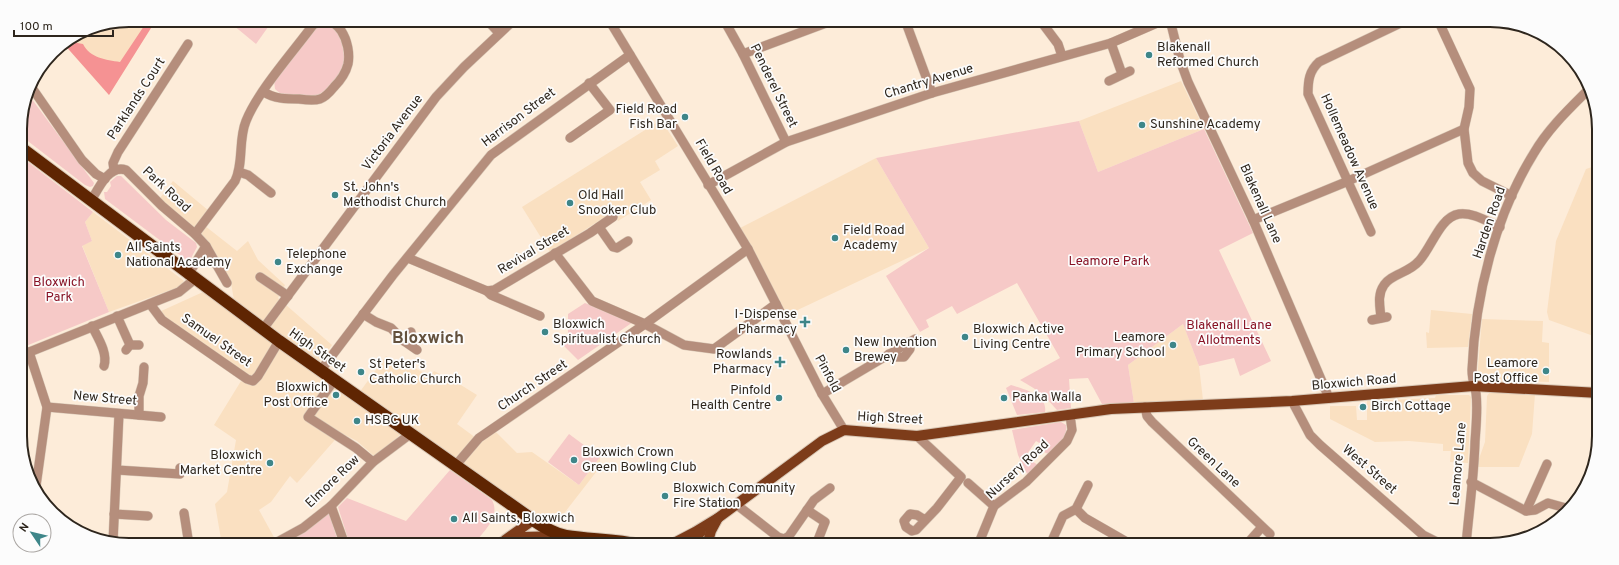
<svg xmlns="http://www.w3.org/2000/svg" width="1619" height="565" font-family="Overpass,sans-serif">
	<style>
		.built { fill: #fae0c1 }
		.green { fill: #f6c9c7 }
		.forest { fill: #f59293 }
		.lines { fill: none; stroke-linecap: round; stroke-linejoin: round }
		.minor-casing { stroke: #d8c8b7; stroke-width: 10 }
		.major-casing { stroke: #d8c8b7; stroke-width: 12 }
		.highway-casing { stroke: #d8c8b7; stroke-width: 14 }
		.minor { stroke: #b58e7c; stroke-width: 9 }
		.major { stroke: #7d3c1a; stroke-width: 10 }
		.highway { stroke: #5f2502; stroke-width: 12 }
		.poi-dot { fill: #3e8689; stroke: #fcfcfc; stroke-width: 1.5 }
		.labels { text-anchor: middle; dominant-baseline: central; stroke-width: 3.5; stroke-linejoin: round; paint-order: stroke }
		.poi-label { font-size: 13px; fill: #2e261d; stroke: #fcfcfc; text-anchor: start }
		.street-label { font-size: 13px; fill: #2e261d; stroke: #fcfcfc }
		.park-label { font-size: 13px; fill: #871124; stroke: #fcfcfc }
		.district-label { font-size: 17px; font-weight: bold; fill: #63513d; stroke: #fcfcfc }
		.rim { fill: none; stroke: #2e261d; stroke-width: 2 }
	</style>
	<rect width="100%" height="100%" fill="#fdecd9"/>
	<g class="built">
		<path d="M129 20H156L109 95 63 43 88 28Z"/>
		<path d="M1181 81 1204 129 1098 172 1079 121Z"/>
		<path d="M661 120 678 146 655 161 660 170 640 182 651 200 618 221 613 212 550 252 522 207Z"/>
		<path d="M876 158 929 248 787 315 740 228Z"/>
		<path d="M1598 165 1599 338 1549 320 1547 312 1556 241 1586 169Z"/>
		<path d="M173 181 209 211 200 222 237 251 248 241 258 260 285 285 278 298 332 345 318 364 234 300 231 283 210 246 160 198Z"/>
		<path d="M93 212 184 281 179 287 109 312 82 245 92 241 85 222Z"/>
		<path d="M203 292 275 341 255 376 246 374 166 320 159 312Z"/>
		<path d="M1431 310 1472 314 1468 347 1427 348 1426 332 1429 333Z"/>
		<path d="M1482 319 1543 321 1542 342 1549 343V382L1477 380Z"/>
		<path d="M1183 324 1199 366 1203 400 1134 403 1128 365Z"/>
		<path d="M280 345 401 434 375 457 357 441 341 433 297 483 290 476 271 502 259 510 275 539 265 545H222L215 504 227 492 236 440 214 425 241 381 251 384Z"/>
		<path d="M386 356 402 367 405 363 430 376 434 371 456 382 477 395 457 424 476 438 455 458 359 393Z"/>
		<path d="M1490 392 1535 394 1532 434 1519 467H1476L1485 442 1487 396Z"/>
		<path d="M1436 395H1469L1471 397 1468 463 1450 462 1451 451H1443V444L1409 441 1375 442 1330 419V406H1356L1357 420H1367V401L1435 398Z"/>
		<path d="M495 431 517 453 532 452 579 485 600 457V467L562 516 551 524 542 521 462 463 483 440Z"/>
		<path d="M560 538 611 545H557Z"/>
	</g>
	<g class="green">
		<path d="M227 20H273L256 44Z"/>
		<path d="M322 24 331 26 336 30 342 43 345 61 339 74 326 90 316 96 281 94 275 89 274 80 313 27Z"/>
		<path d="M28 94 94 183 93 186 90 187 85 185 20 135V122Z"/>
		<path d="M1079 121 1098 172 1204 129 1253 233 1219 250 1271 361 1240 376 1234 358 1199 366 1183 324 1128 365 1134 403 1102 404 1088 378 1069 379 1071 408 1057 410C1043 394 1039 391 1020 380L1060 358 1017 283 957 314 952 306 926 320 929 327 920 332 886 276 929 248 876 158Z"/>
		<path d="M20 156 93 212 85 222 92 241 82 246 109 312 21 348Z"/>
		<path d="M117 176H121L166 220 196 243 197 247 190 260 185 259 105 199 104 192H107L111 186 110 182Z"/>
		<path d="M585 303 633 322 578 360 562 344 568 341V314Z"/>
		<path d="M1011 385C1023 389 1048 395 1045 412L1017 415 1006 388Z"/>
		<path d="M1061 422 1066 425C1068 438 1057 445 1048 454L1044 452 1046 447 1036 441 1025 457 1038 465 1028 476 1018 455 1012 430Z"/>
		<path d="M569 434 600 457 579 485 548 462Z"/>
		<path d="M450 470 492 500C501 517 483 532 473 545H350L338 507 347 498 406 521Z"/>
		<path d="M329 513 339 545H278Z"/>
	</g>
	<path class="forest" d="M148 20H156L109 95 63 43 66 41 83 44C90 58 106 60 120 62Z"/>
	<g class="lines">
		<g class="minor-casing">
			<g id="minor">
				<path d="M487 20 499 33"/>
				<path d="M609 20 748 249 822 394 844 430"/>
				<path d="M724 20 743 54 786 142"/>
				<path d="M905 20 932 93"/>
				<path d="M1040 20 1058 44 1062 56"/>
				<path d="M1170 20 1180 60 1188 82 1253 220 1329 398"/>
				<path d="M1438 20 1470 89 1469 107 1464 129 1468 163 1473 173 1482 181 1512 196"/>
				<path d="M1111 43 1122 74"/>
				<path d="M743 54 834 20"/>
				<path d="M1109 81 1130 71"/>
				<path d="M30 85 82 160 96 174 105 179"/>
				<path d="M570 138 610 110 589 83"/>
				<path d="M114 170 113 163 118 152 188 44"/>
				<path d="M239 172 248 175 271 193"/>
				<path d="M708 185 786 142 932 93 1111 43 1164 20"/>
				<path d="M91 201C98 189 109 164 126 170L162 206 195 234 206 246 227 283"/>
				<path d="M1253 220 1346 182 1464 129"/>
				<path d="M599 227 613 247 617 248 628 241"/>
				<path d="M1371 232 1308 94C1308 81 1309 71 1319 62L1407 20"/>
				<path d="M195 234 235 181C244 163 238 140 246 121 258 91 293 52 313 25 338 9 352 44 348 64 346 72 340 81 334 87 330 92 326 97 320 99 314 101 306 100 299 99 287 99 274 99 264 92"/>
				<path d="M555 253 592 301 645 324 684 345 714 349 776 304"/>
				<path d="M408 258 487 291 494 290 590 233 613 217"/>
				<path d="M188 275 206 246"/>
				<path d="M260 277 288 296"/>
				<path d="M487 291 491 295 540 316"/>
				<path d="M150 304 162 320 247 379 253 381 258 376 279 341"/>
				<path d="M363 314 376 322 391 328 404 341 417 350"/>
				<path d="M117 316 130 345"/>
				<path d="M1381 318C1380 306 1377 295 1384 285 1391 274 1409 273 1419 261 1432 247 1440 217 1459 214 1473 212 1488 222 1500 227"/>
				<path d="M1372 320 1387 317"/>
				<path d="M92 326C98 338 108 353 104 366"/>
				<path d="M263 329 436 97 464 67 514 20"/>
				<path d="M404 341 411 332"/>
				<path d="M126 350 130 345H139"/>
				<path d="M29 352 47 407 36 486"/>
				<path d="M889 354 892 357H904L910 349 909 342"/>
				<path d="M22 355 179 292 195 279"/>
				<path d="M321 370 393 275 491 155 630 55"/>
				<path d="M335 379 308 417 356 448 373 462"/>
				<path d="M822 394 915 339"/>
				<path d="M1292 401 1310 435 1320 445 1423 535 1443 545"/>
				<path d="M47 407 161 417"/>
				<path d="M1145 407 1147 416 1152 422 1270 534"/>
				<path d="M139 415V396L143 383 144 367"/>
				<path d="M917 436 961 477 937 508 916 530 912 531 906 527 904 521 910 514 917 515 925 520"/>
				<path d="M455 466 479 438 645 324 748 249"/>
				<path d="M117 470 180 474V468"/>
				<path d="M1471 482 1526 511 1535 510 1548 503 1566 508"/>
				<path d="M968 483 994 506"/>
				<path d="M737 505 778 537 784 539 789 536 814 500 830 488"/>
				<path d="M331 506 345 545"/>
				<path d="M1076 509 1085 518 1132 545"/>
				<path d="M807 510 825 522 816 545"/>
				<path d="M1526 511 1547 464"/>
				<path d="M184 513 189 545"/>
				<path d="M114 514 148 516"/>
				<path d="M113 542 119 414"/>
				<path d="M1031 543 1035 545"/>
				<path d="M272 545 303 528 331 506 373 462 409 435"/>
				<path d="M978 545 994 506 1026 482 1067 441 1072 430 1070 415"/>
				<path d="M1050 545 1063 516 1076 509 1088 485"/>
				<path d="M1246 545 1262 527"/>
				<path d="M1466 545C1469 511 1474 476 1475 442 1476 426 1478 409 1476 393 1474 385 1472 379 1472 370 1475 296 1495 216 1534 153 1548 129 1568 110 1587 91"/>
			</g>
		</g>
		<g class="major-casing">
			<g id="major">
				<path d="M505 540 533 520"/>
				<path d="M502 542 523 537 562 536"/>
				<path d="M665 545 674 543 695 532 718 518 822 441 844 430 917 436 1111 409 1292 401 1473 386 1599 393"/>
				<path d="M691 545 693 540 701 532"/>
				<path d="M707 545 711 531 718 518"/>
			</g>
		</g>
		<g class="highway-casing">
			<path id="highway" d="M20 147 279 341 533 520C543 527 555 534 566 536 591 540 615 539 640 545"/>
		</g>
		<use href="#minor" class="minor"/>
		<use href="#major" class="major"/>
		<use href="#highway" class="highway"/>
	</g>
	<g class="poi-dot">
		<circle cx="1149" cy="55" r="4"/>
		<circle cx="685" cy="117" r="4"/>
		<circle cx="1142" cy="125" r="4"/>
		<circle cx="335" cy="195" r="4"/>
		<circle cx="570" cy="203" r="4"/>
		<circle cx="835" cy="238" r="4"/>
		<circle cx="118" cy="255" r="4"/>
		<circle cx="278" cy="262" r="4"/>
		<path d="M803 316h4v4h4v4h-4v4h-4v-4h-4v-4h4z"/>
		<circle cx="545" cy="332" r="4"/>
		<circle cx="965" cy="337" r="4"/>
		<circle cx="1173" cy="345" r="4"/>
		<circle cx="846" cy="350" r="4"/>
		<path d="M778 356h4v4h4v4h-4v4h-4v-4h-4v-4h4z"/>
		<circle cx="1546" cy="371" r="4"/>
		<circle cx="361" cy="372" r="4"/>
		<circle cx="336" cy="395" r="4"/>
		<circle cx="779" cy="398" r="4"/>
		<circle cx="1004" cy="398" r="4"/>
		<circle cx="1363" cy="407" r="4"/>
		<circle cx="357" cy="421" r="4"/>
		<circle cx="574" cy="460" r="4"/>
		<circle cx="270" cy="463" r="4"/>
		<circle cx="665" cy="496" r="4"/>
		<circle cx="454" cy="519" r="4"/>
	</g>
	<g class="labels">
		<g class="poi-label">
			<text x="1157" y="48">Blakenall<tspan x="1157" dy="15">Reformed Church</tspan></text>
			<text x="677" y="110" text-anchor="end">Field Road<tspan x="677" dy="15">Fish Bar</tspan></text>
			<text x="1150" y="125">Sunshine Academy</text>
			<text x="343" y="188">St. John's<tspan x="343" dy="15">Methodist Church</tspan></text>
			<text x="578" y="196">Old Hall<tspan x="578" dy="15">Snooker Club</tspan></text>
			<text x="843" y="231">Field Road<tspan x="843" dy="15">Academy</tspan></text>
			<text x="126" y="248">All Saints<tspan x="126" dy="15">National Academy</tspan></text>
			<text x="286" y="255">Telephone<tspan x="286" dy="15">Exchange</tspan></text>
			<text x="797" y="315" text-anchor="end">I-Dispense<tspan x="797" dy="15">Pharmacy</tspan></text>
			<text x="553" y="325">Bloxwich<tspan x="553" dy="15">Spiritualist Church</tspan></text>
			<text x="973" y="330">Bloxwich Active<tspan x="973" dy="15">Living Centre</tspan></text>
			<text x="1165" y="338" text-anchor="end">Leamore<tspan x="1165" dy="15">Primary School</tspan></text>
			<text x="854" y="343">New Invention<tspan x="854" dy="15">Brewey</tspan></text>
			<text x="772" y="355" text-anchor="end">Rowlands<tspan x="772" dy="15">Pharmacy</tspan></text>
			<text x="1538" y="364" text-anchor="end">Leamore<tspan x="1538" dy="15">Post Office</tspan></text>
			<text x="369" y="365">St Peter's<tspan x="369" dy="15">Catholic Church</tspan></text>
			<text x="328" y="388" text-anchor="end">Bloxwich<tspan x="328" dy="15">Post Office</tspan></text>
			<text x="771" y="391" text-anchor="end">Pinfold<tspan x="771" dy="15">Health Centre</tspan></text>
			<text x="1012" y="398">Panka Walla</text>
			<text x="1371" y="407">Birch Cottage</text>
			<text x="365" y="421">HSBC UK</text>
			<text x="582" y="453">Bloxwich Crown<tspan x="582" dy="15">Green Bowling Club</tspan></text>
			<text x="262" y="456" text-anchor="end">Bloxwich<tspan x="262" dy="15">Market Centre</tspan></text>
			<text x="673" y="489">Bloxwich Community<tspan x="673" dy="15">Fire Station</tspan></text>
			<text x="462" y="519">All Saints, Bloxwich</text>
		</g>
		<g class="street-label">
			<text transform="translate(929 82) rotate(-17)">Chantry Avenue</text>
			<text transform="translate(773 86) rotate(64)">Penderel Street</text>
			<text transform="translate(137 99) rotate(-57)">Parklands Court</text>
			<text transform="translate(519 118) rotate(-37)">Harrison Street</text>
			<text transform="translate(393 133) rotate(-53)">Victoria Avenue</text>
			<text transform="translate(1349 152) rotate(66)">Hollemeadow Avenue</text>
			<text transform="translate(713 167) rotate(60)">Field Road</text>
			<text transform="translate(166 190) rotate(43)">Park Road</text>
			<text transform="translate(1260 204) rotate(66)">Blakenall Lane</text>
			<text transform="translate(1490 223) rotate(-71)">Harden Road</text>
			<text transform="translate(534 251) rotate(-31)">Revival Street</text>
			<text transform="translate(216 341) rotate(35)">Samuel Street</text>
			<text transform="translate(317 351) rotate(35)">High Street</text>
			<text transform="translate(827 374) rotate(62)">Pinfold</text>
			<text transform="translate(1354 383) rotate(-5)">Bloxwich Road</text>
			<text transform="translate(533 386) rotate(-34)">Church Street</text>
			<text transform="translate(105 399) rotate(5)">New Street</text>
			<text transform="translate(890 419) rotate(3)">High Street</text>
			<text transform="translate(1213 463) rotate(43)">Green Lane</text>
			<text transform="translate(1459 464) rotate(-85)">Leamore Lane</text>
			<text transform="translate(1018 470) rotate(-43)">Nursery Road</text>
			<text transform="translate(1369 470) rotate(41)">West Street</text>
			<text transform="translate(333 482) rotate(-44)">Elmore Row</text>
		</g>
		<g class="park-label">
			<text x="1109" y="262">Leamore Park</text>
			<text x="59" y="283">Bloxwich<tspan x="59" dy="15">Park</tspan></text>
			<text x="1229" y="326">Blakenall Lane<tspan x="1229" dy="15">Allotments</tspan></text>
		</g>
		<g class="district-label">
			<text x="428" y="339">Bloxwich</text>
		</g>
	</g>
	<path d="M0 0H1619V565H0ZM129 27H1490A102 102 0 0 1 1592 129V436A102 102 0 0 1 1490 538H129A102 102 0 0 1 27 436V129A102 102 0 0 1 129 27Z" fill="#fcfcfc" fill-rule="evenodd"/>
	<path class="rim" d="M129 27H1490A102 102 0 0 1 1592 129V436A102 102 0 0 1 1490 538H129A102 102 0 0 1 27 436V129A102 102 0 0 1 129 27Z"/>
	<g transform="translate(32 533) rotate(305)"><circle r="19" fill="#fcfcfc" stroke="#aaa6a3"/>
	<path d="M0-3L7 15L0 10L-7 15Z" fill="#3e8689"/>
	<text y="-6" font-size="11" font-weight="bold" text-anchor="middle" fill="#2e261d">N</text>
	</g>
	<path d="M14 30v6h99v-6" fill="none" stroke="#2e261d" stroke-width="2"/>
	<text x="20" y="30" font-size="12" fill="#2e261d" stroke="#fcfcfc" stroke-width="3" paint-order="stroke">100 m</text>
</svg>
